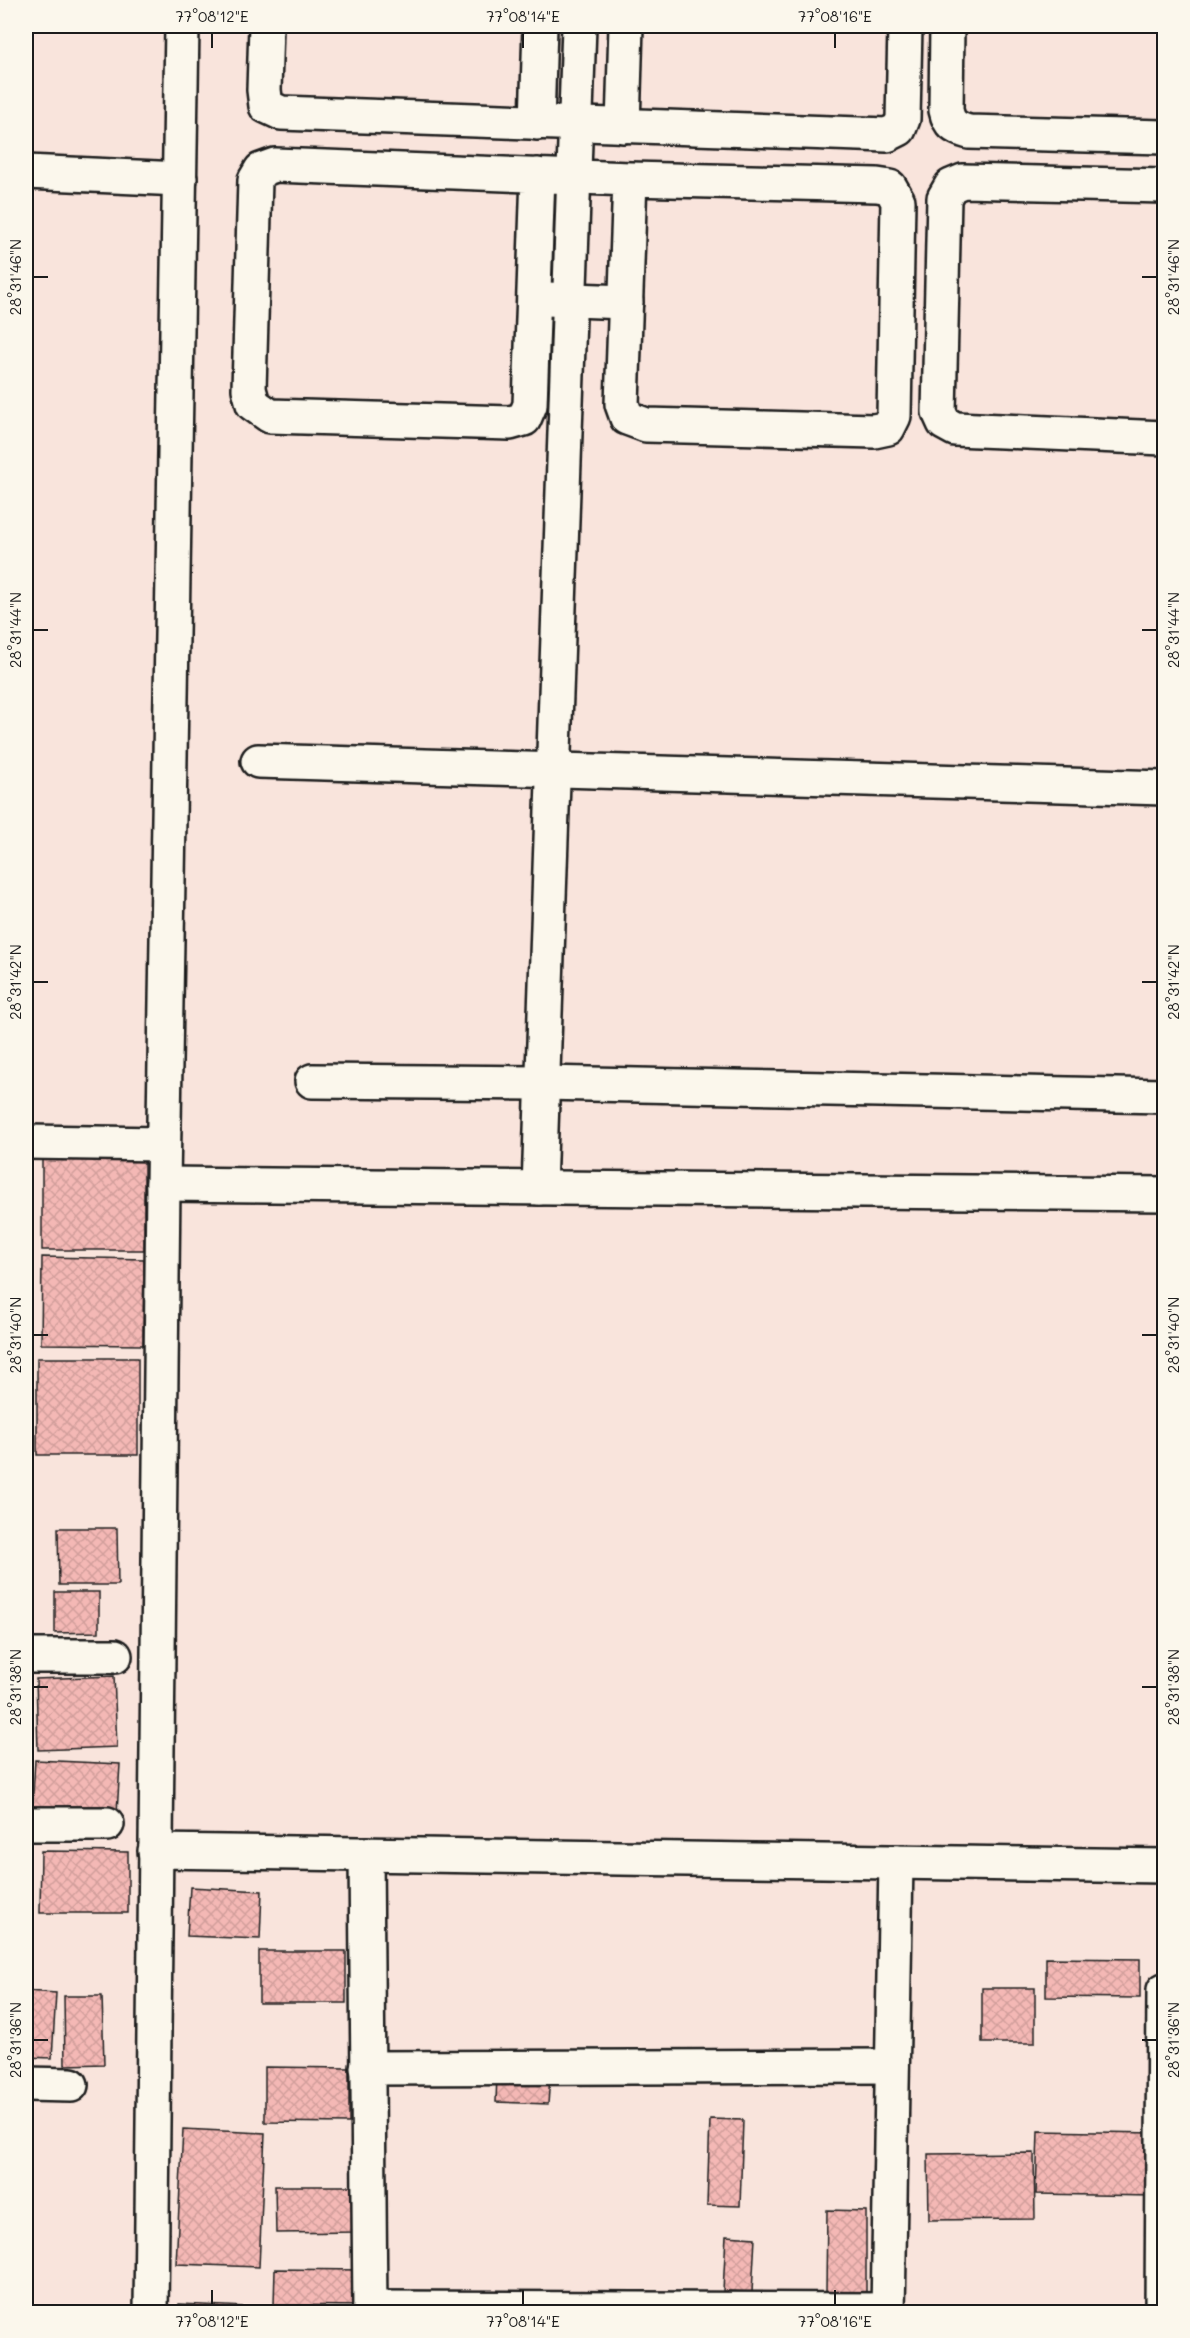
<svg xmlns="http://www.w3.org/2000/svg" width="1190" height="2338" font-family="Mali,sans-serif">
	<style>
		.building { fill: url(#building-cross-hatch); stroke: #1c1c1c; stroke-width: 1.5 }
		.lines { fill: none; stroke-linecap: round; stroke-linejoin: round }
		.minor-casing { stroke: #1c1c1c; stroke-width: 38 }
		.minor { stroke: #fbf7ec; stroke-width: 33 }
		.ticks { fill: none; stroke: #1c1c1c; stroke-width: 2 }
		.neatline { fill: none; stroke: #1c1c1c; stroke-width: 2 }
		.ticks-label { font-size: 15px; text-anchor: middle; fill: #1c1c1c }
	</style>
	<defs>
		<pattern id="building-cross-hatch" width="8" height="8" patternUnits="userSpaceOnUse" patternTransform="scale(1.5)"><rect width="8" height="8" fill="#f4b8b5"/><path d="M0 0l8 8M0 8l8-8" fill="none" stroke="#d19e9b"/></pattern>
	</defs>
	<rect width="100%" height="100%" fill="#f9e4dc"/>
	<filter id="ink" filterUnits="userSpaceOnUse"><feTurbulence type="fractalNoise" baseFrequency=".0167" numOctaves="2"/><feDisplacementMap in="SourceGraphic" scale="12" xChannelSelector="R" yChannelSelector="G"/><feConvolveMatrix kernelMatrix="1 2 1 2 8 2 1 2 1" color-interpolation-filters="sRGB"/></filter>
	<g filter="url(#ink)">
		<g class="building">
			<rect x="42" y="1144" width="102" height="106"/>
			<path d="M42 1257 144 1259 143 1345 41 1344Z"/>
			<rect x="37" y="1358" width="101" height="97"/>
			<path d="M58 1528H117L118 1585H59Z"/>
			<path d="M55 1592H99V1632L55 1633Z"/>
			<path d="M114 1676 117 1747 38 1750 36 1679Z"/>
			<path d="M35 1760 120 1764 117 1813 32 1810Z"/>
			<path d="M41 1851 128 1852V1913H40Z"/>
			<path d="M190 1887 262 1891 260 1939 187 1936Z"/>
			<rect x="259" y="1951" width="87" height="52"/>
			<path d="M1046 1958 1140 1959V1998L1046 1997Z"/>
			<rect x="982" y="1988" width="53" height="55"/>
			<path d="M26 1991 56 1993 52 2058 26 2057Z"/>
			<path d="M64 1996H102L104 2064 65 2065Z"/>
			<path d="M265 2067 349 2068V2123L265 2122Z"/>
			<path d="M497 2074 550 2076 548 2104 496 2102Z"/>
			<path d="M710 2119 743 2120 740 2206 707 2205Z"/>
			<path d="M183 2129 265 2133 259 2267 176 2264Z"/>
			<path d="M1038 2131 1154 2133 1152 2196 1036 2194Z"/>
			<path d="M1034 2153 1035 2219 929 2220 928 2154Z"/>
			<path d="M275 2186H357V2232L276 2233Z"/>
			<path d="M827 2210 866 2211V2292H826Z"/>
			<path d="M726 2236 755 2238 752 2292 723 2291Z"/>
			<path d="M275 2269 361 2270V2306L274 2305Z"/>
			<path d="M179 2304 268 2308V2312H179Z"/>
		</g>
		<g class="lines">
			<g class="minor-casing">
				<g id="minor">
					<path d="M266 26 264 90 266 106 281 113 887 135 899 129 903 119 905 26"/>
					<path d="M947 26 946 110C949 124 954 128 969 132L1164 137"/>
					<path d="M537 123 540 26"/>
					<path d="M623 126 626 26"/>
					<path d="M26 172 180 179"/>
					<path d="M538 175 530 405 524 419 510 423 270 416 253 404 249 389 255 180 261 170 275 165 630 179 877 185 890 187 898 201 894 416 888 428 874 431 646 425 627 418 622 404 630 179"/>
					<path d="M1164 186 963 181 951 186 944 198 939 412 944 423 955 429 1164 438"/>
					<path d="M547 299 626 302"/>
					<path d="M258 761 1164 788"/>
					<path d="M312 1081 542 1083 1164 1096"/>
					<path d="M26 1142 163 1144"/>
					<path d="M163 1184 1164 1194"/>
					<path d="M539 1188 579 26"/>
					<path d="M26 1656H115"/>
					<path d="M26 1824H107"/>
					<path d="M155 1851 1164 1866"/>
					<path d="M366 1854 370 2312"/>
					<path d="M367 2068 892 2066"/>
					<path d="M26 2084 71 2085"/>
					<path d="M370 2308 888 2310"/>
					<path d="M151 2312 163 1184 182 26"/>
					<path d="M888 2312 896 1862"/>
					<path d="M1162 2312 1164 1990"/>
				</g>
			</g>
			<use href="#minor" class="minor"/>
		</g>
	</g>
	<path class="ticks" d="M212 33V48M523 33V48M835 33V48M33 277H48M1142 277H1157M33 630H48M1142 630H1157M33 982H48M1142 982H1157M33 1335H48M1142 1335H1157M33 1687H48M1142 1687H1157M33 2040H48M1142 2040H1157M212 2290V2305M523 2290V2305M835 2290V2305"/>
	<rect width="1190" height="2338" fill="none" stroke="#fbf7ec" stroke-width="66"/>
	<rect x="33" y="33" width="1124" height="2272" class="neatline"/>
	<g class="ticks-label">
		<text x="212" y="22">77°08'12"E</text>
		<text x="523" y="22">77°08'14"E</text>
		<text x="835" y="22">77°08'16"E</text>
		<text transform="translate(16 277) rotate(-90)" y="5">28°31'46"N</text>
		<text transform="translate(1174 277) rotate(-90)" y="5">28°31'46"N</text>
		<text transform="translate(16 630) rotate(-90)" y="5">28°31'44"N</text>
		<text transform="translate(1174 630) rotate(-90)" y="5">28°31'44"N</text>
		<text transform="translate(16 982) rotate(-90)" y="5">28°31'42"N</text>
		<text transform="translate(1174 982) rotate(-90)" y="5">28°31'42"N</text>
		<text transform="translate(16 1335) rotate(-90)" y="5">28°31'40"N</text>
		<text transform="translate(1174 1335) rotate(-90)" y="5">28°31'40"N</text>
		<text transform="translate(16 1687) rotate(-90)" y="5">28°31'38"N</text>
		<text transform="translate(1174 1687) rotate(-90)" y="5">28°31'38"N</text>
		<text transform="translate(16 2040) rotate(-90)" y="5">28°31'36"N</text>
		<text transform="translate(1174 2040) rotate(-90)" y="5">28°31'36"N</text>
		<text x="212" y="2327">77°08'12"E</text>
		<text x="523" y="2327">77°08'14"E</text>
		<text x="835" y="2327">77°08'16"E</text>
	</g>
</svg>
